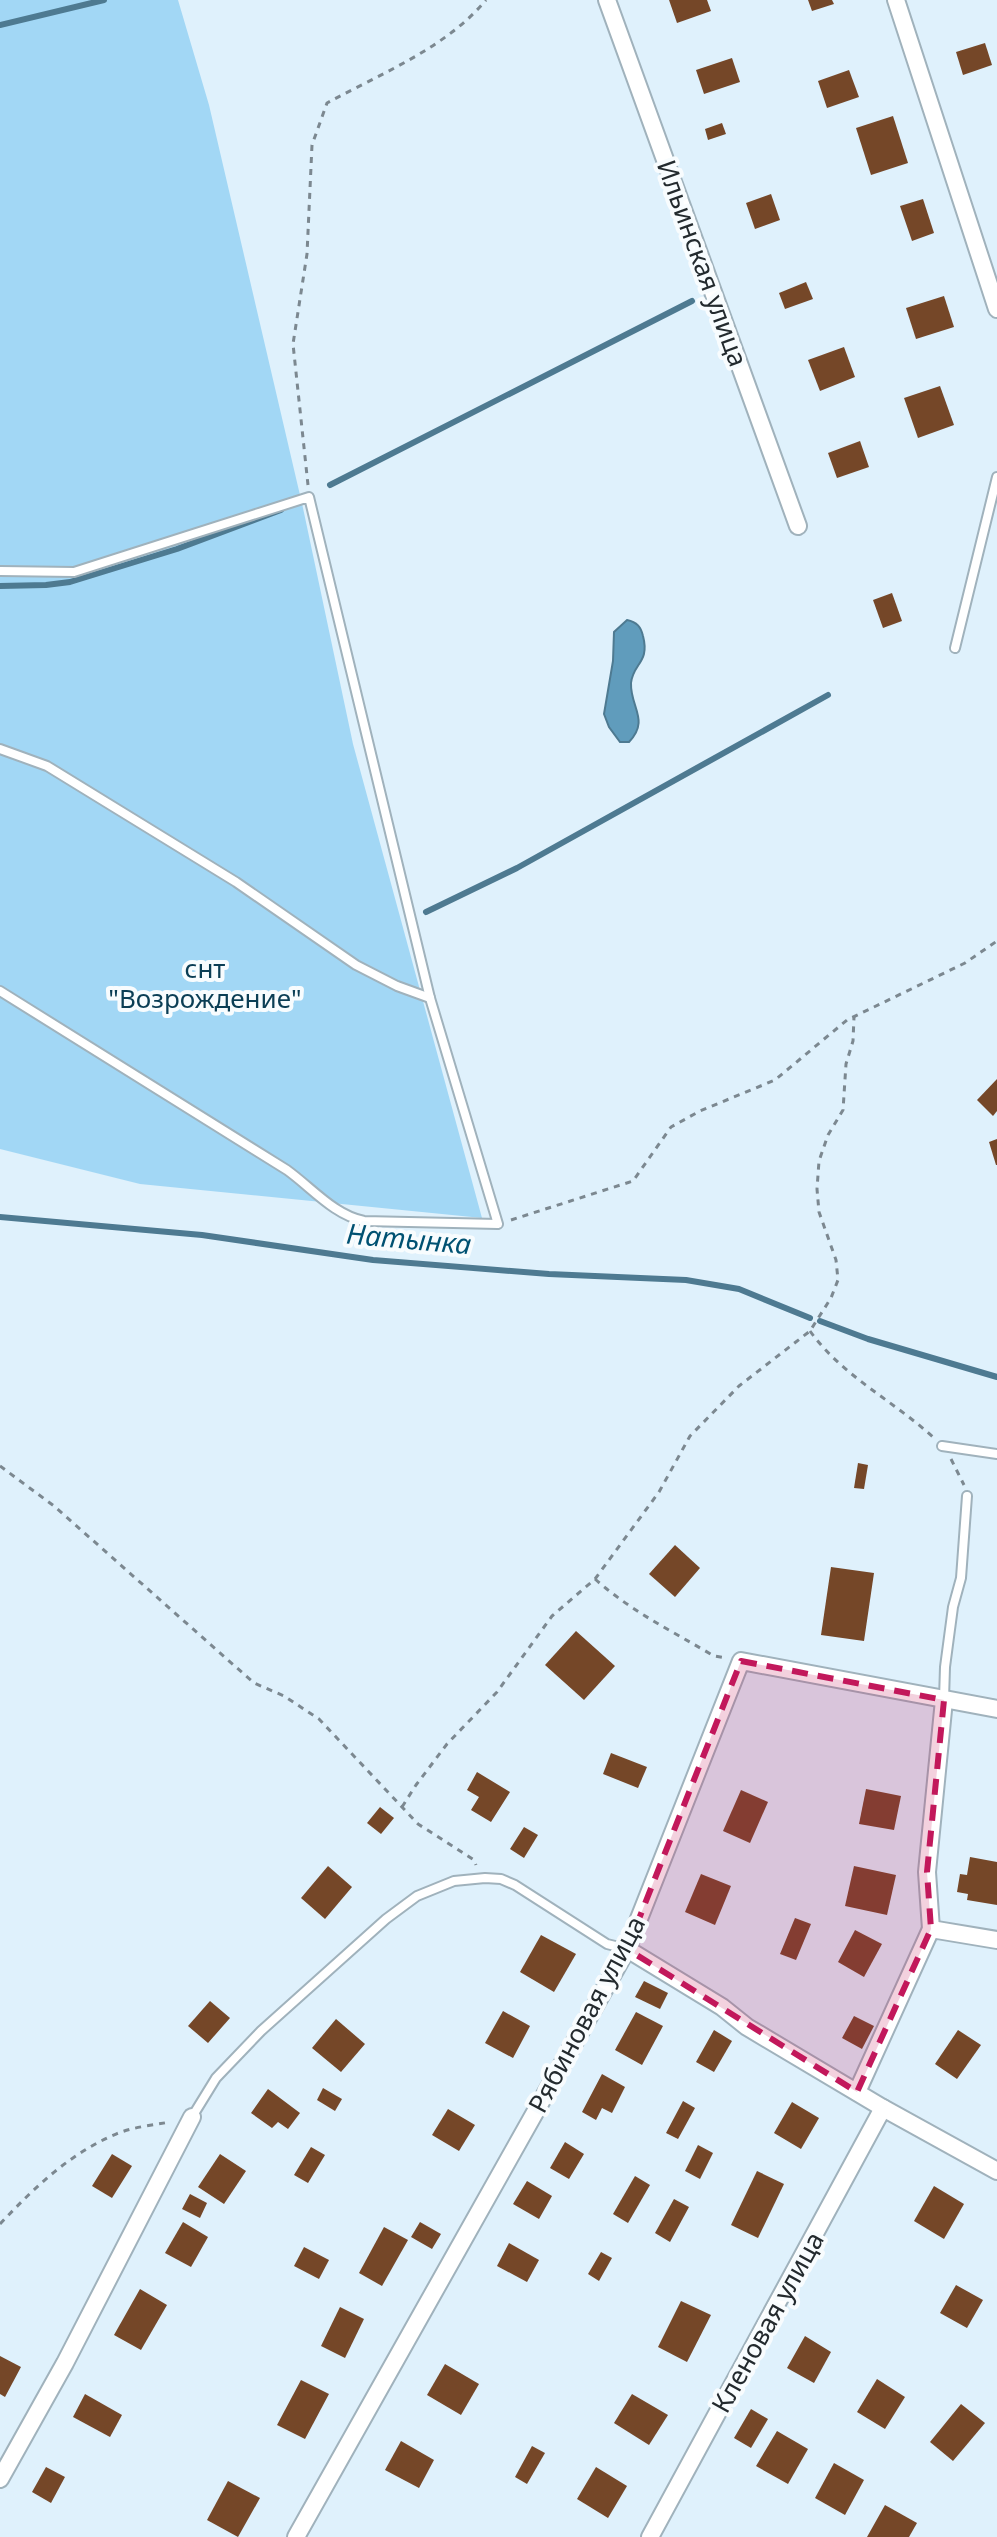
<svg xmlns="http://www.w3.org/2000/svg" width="997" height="2537" font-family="'Noto Sans',sans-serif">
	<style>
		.green { fill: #a2d7f5 }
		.water { fill: #609cbc; stroke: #4e7a91; stroke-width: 2 }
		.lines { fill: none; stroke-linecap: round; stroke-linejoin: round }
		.stream { stroke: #4e7a91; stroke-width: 6 }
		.building { fill: #754728 }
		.service-casing { stroke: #a0b2bc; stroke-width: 12 }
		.minor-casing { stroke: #a0b2bc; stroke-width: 20 }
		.path { stroke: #7c8890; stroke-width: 3; stroke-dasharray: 6 6; stroke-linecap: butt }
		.service { stroke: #fff; stroke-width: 8 }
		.minor { stroke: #fff; stroke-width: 16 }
		.marked { fill: #c2185b; fill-opacity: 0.2; stroke: #c2185b; stroke-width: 6; stroke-dasharray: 16 10; stroke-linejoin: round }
		.labels { text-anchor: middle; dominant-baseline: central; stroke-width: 8; stroke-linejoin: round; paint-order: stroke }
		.street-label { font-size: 26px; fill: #232a2e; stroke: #f8fcfe }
		.park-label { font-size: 26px; fill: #0b3e55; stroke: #f8fcfe }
		.water-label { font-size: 28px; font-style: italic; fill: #005172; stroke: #f8fcfe }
	</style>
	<rect width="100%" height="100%" fill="#dff1fc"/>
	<path class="green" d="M0 0H178L209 105 303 508 353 744 482 1218 140 1184 0 1149Z"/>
	<path class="water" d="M627 620C637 622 641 627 643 636 650 663 633 663 631 683 630 707 650 720 629 742H620L609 727 604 714 613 661 614 632Z"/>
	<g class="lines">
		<g class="stream">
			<path d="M0 25 104 0"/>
			<path d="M330 485 692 301"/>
			<path d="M0 586 46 585 70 582 177 549 281 510"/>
			<path d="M426 912 517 868 828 695"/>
			<path d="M0 1217 202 1235 373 1260 549 1274 686 1280 739 1289 810 1318"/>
			<path d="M820 1321 868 1339 997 1377"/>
		</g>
	</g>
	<g class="building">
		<path d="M669 0H707L711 11 677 23Z"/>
		<path d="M808 0H832L834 4 812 11Z"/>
		<path d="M985 43 992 65 963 75 956 52Z"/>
		<path d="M732 58 740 82 704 94 696 70Z"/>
		<path d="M849 70 859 97 827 108 818 81Z"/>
		<path d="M893 116 908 163 871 175 856 128Z"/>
		<path d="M722 123 726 134 708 140 705 129Z"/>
		<path d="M771 194 780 220 755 229 746 203Z"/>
		<path d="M923 199 934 233 912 241 900 206Z"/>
		<path d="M806 282 813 299 785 309 779 293Z"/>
		<path d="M944 296 954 327 916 339 906 308Z"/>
		<path d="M844 347 855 377 820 391 808 360Z"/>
		<path d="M940 386 954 425 918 438 904 398Z"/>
		<path d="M860 441 869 467 837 478 828 453Z"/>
		<path d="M892 593 902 621 883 628 873 600Z"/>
		<path d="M997 1079V1111L993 1116 977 1100Z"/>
		<path d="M997 1139V1165H996L989 1142Z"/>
		<path d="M858 1463 868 1465 864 1489 854 1488Z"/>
		<path d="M675 1545 700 1568 675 1597 649 1574Z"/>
		<path d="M831 1567 874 1573 864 1641 821 1635Z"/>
		<path d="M576 1631 615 1666 584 1700 545 1665Z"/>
		<path d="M611 1753 647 1767 638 1788 603 1774Z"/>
		<path d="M477 1772 510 1792 491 1822 471 1810 479 1797 467 1790Z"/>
		<path d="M866 1789 901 1796 894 1830 859 1824Z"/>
		<path d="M741 1790 768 1802 750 1843 723 1831Z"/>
		<path d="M380 1807 394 1818 381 1834 367 1823Z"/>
		<path d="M524 1827 538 1835 524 1858 510 1849Z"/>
		<path d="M970 1857 997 1862V1905L967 1900 968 1894 957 1892 960 1874 967 1875Z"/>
		<path d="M328 1866 352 1887 325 1919 301 1898Z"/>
		<path d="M854 1866 896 1875 887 1915 845 1906Z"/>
		<path d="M701 1874 731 1886 715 1925 685 1912Z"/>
		<path d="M795 1918 811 1924 796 1960 780 1954Z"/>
		<path d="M855 1930 882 1944 864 1977 838 1962Z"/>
		<path d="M541 1935 576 1954 554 1992 520 1972Z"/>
		<path d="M644 1981 668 1993 660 2009 635 1997Z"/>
		<path d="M210 2001 230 2018 208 2043 188 2026Z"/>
		<path d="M503 2011 530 2026 513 2058 485 2043Z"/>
		<path d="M636 2012 663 2026 642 2065 615 2050Z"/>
		<path d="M854 2016 874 2026 862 2049 842 2038Z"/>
		<path d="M336 2019 365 2044 341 2072 312 2048Z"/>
		<path d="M714 2030 732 2041 714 2072 696 2062Z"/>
		<path d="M958 2030 981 2045 957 2079 935 2064Z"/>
		<path d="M602 2074 625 2087 612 2113 602 2108 596 2120 582 2112Z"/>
		<path d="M323 2088 342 2099 335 2111 317 2100Z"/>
		<path d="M268 2089 300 2113 288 2129 278 2122 272 2128 251 2113Z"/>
		<path d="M683 2101 695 2108 678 2139 666 2133Z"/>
		<path d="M792 2102 819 2118 801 2149 774 2133Z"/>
		<path d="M448 2109 475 2125 459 2151 432 2135Z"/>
		<path d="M565 2142 584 2154 569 2179 550 2168Z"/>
		<path d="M698 2145 713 2153 700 2179 685 2171Z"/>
		<path d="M311 2147 325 2155 308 2183 294 2175Z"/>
		<path d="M112 2154 132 2166 112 2198 92 2186Z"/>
		<path d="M220 2154 246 2171 224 2204 198 2187Z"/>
		<path d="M757 2171 784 2184 758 2238 731 2225Z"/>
		<path d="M635 2176 650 2185 628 2223 613 2214Z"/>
		<path d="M527 2181 552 2196 539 2219 513 2204Z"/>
		<path d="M934 2186 964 2204 944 2239 914 2221Z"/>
		<path d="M190 2194 207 2203 200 2218 182 2209Z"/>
		<path d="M674 2199 689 2207 670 2242 655 2233Z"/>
		<path d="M183 2222 208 2237 191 2267 165 2253Z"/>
		<path d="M420 2222 441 2234 432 2249 411 2237Z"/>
		<path d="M384 2227 408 2240 382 2286 359 2273Z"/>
		<path d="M509 2243 539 2260 527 2282 497 2266Z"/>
		<path d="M304 2247 329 2260 319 2279 294 2266Z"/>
		<path d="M601 2252 612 2258 599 2281 588 2274Z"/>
		<path d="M956 2285 983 2300 967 2328 940 2313Z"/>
		<path d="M140 2289 167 2305 141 2350 114 2335Z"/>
		<path d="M681 2301 711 2315 687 2362 658 2347Z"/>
		<path d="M340 2307 364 2319 345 2358 321 2346Z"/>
		<path d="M805 2336 831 2352 814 2383 787 2368Z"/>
		<path d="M0 2356 21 2367 5 2397 0 2394Z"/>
		<path d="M445 2364 479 2384 461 2415 427 2395Z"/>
		<path d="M877 2379 905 2397 885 2429 857 2412Z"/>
		<path d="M301 2380 329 2394 305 2439 277 2425Z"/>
		<path d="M85 2394 122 2415 110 2437 73 2417Z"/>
		<path d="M632 2394 668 2415 649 2445 614 2423Z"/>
		<path d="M961 2404 985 2423 953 2461 930 2442Z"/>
		<path d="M751 2409 768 2419 751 2448 734 2438Z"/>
		<path d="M777 2431 808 2449 788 2484 756 2466Z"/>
		<path d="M401 2441 434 2460 419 2488 385 2470Z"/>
		<path d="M532 2446 545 2453 527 2484 515 2477Z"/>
		<path d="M834 2463 864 2480 845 2515 815 2498Z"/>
		<path d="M46 2467 65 2477 51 2503 32 2492Z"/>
		<path d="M596 2467 627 2486 608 2518 577 2499Z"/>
		<path d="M228 2481 260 2498 238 2537 207 2520Z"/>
		<path d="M885 2505 917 2523 909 2537H867Z"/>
	</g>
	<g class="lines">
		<g class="service-casing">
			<g id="service">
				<path d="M0 571 74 572 309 497 430 998 498 1224 364 1221C334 1215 312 1188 287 1170L0 991"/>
				<path d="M955 648 997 477"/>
				<path d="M0 749 47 766 236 882 356 965 397 986 430 998"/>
				<path d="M942 1446 997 1454"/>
				<path d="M944 1699 945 1667 953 1607 961 1578 967 1496"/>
				<path d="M192 2117 216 2078 261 2031 386 1919 417 1896 454 1881 485 1878 501 1879 515 1885 607 1944 627 1949"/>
			</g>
		</g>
		<g class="minor-casing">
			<g id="minor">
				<path d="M607 0 798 526"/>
				<path d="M896 0 997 309"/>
				<path d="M931 1929 927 1872 944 1700"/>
				<path d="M627 1949 722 2007 747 2027 883 2108 997 2171"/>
				<path d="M857 2092 931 1929 997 1940"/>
				<path d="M0 2479 65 2363 192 2117"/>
				<path d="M296 2537 627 1949 741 1661 997 1709"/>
				<path d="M650 2537 883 2108"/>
			</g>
		</g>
		<g class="path">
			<path d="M308 485 293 344 307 254 312 145 327 103C382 73 446 48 486 0"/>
			<path d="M511 1220 633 1181 671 1127 700 1111 775 1080 847 1020 965 963 997 941"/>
			<path d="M810 1331C842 1376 894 1401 934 1438"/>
			<path d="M951 1459 964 1485"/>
			<path d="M0 1466 54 1506 254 1683 284 1696 319 1719 418 1824 474 1860 476 1865"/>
			<path d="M595 1579C632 1612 672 1631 714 1656L726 1658"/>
			<path d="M402 1807 416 1785 447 1744 497 1692 552 1616 595 1579 659 1492 690 1436 739 1386 810 1331 831 1298 838 1280 836 1260 819 1212 817 1189 819 1161 828 1135 843 1110 846 1064 853 1041 854 1017"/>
			<path d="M0 2224C35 2187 69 2154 116 2134 133 2127 153 2125 170 2122"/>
		</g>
		<use href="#service" class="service"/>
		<use href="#minor" class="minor"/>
	</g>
	<path class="marked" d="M741 1661 944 1700 927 1872 931 1929 857 2092 627 1949Z"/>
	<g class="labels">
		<g class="street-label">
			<text transform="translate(703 263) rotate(70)">Ильинская улица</text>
			<text transform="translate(586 2014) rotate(-62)">Рябиновая улица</text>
			<text transform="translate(767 2322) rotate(-61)">Кленовая улица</text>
		</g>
		<g class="park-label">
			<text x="205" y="968">снт<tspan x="205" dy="30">"Возрождение"</tspan></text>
		</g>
		<g class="water-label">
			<text transform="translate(409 1238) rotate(5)">Натынка</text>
		</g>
	</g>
</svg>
